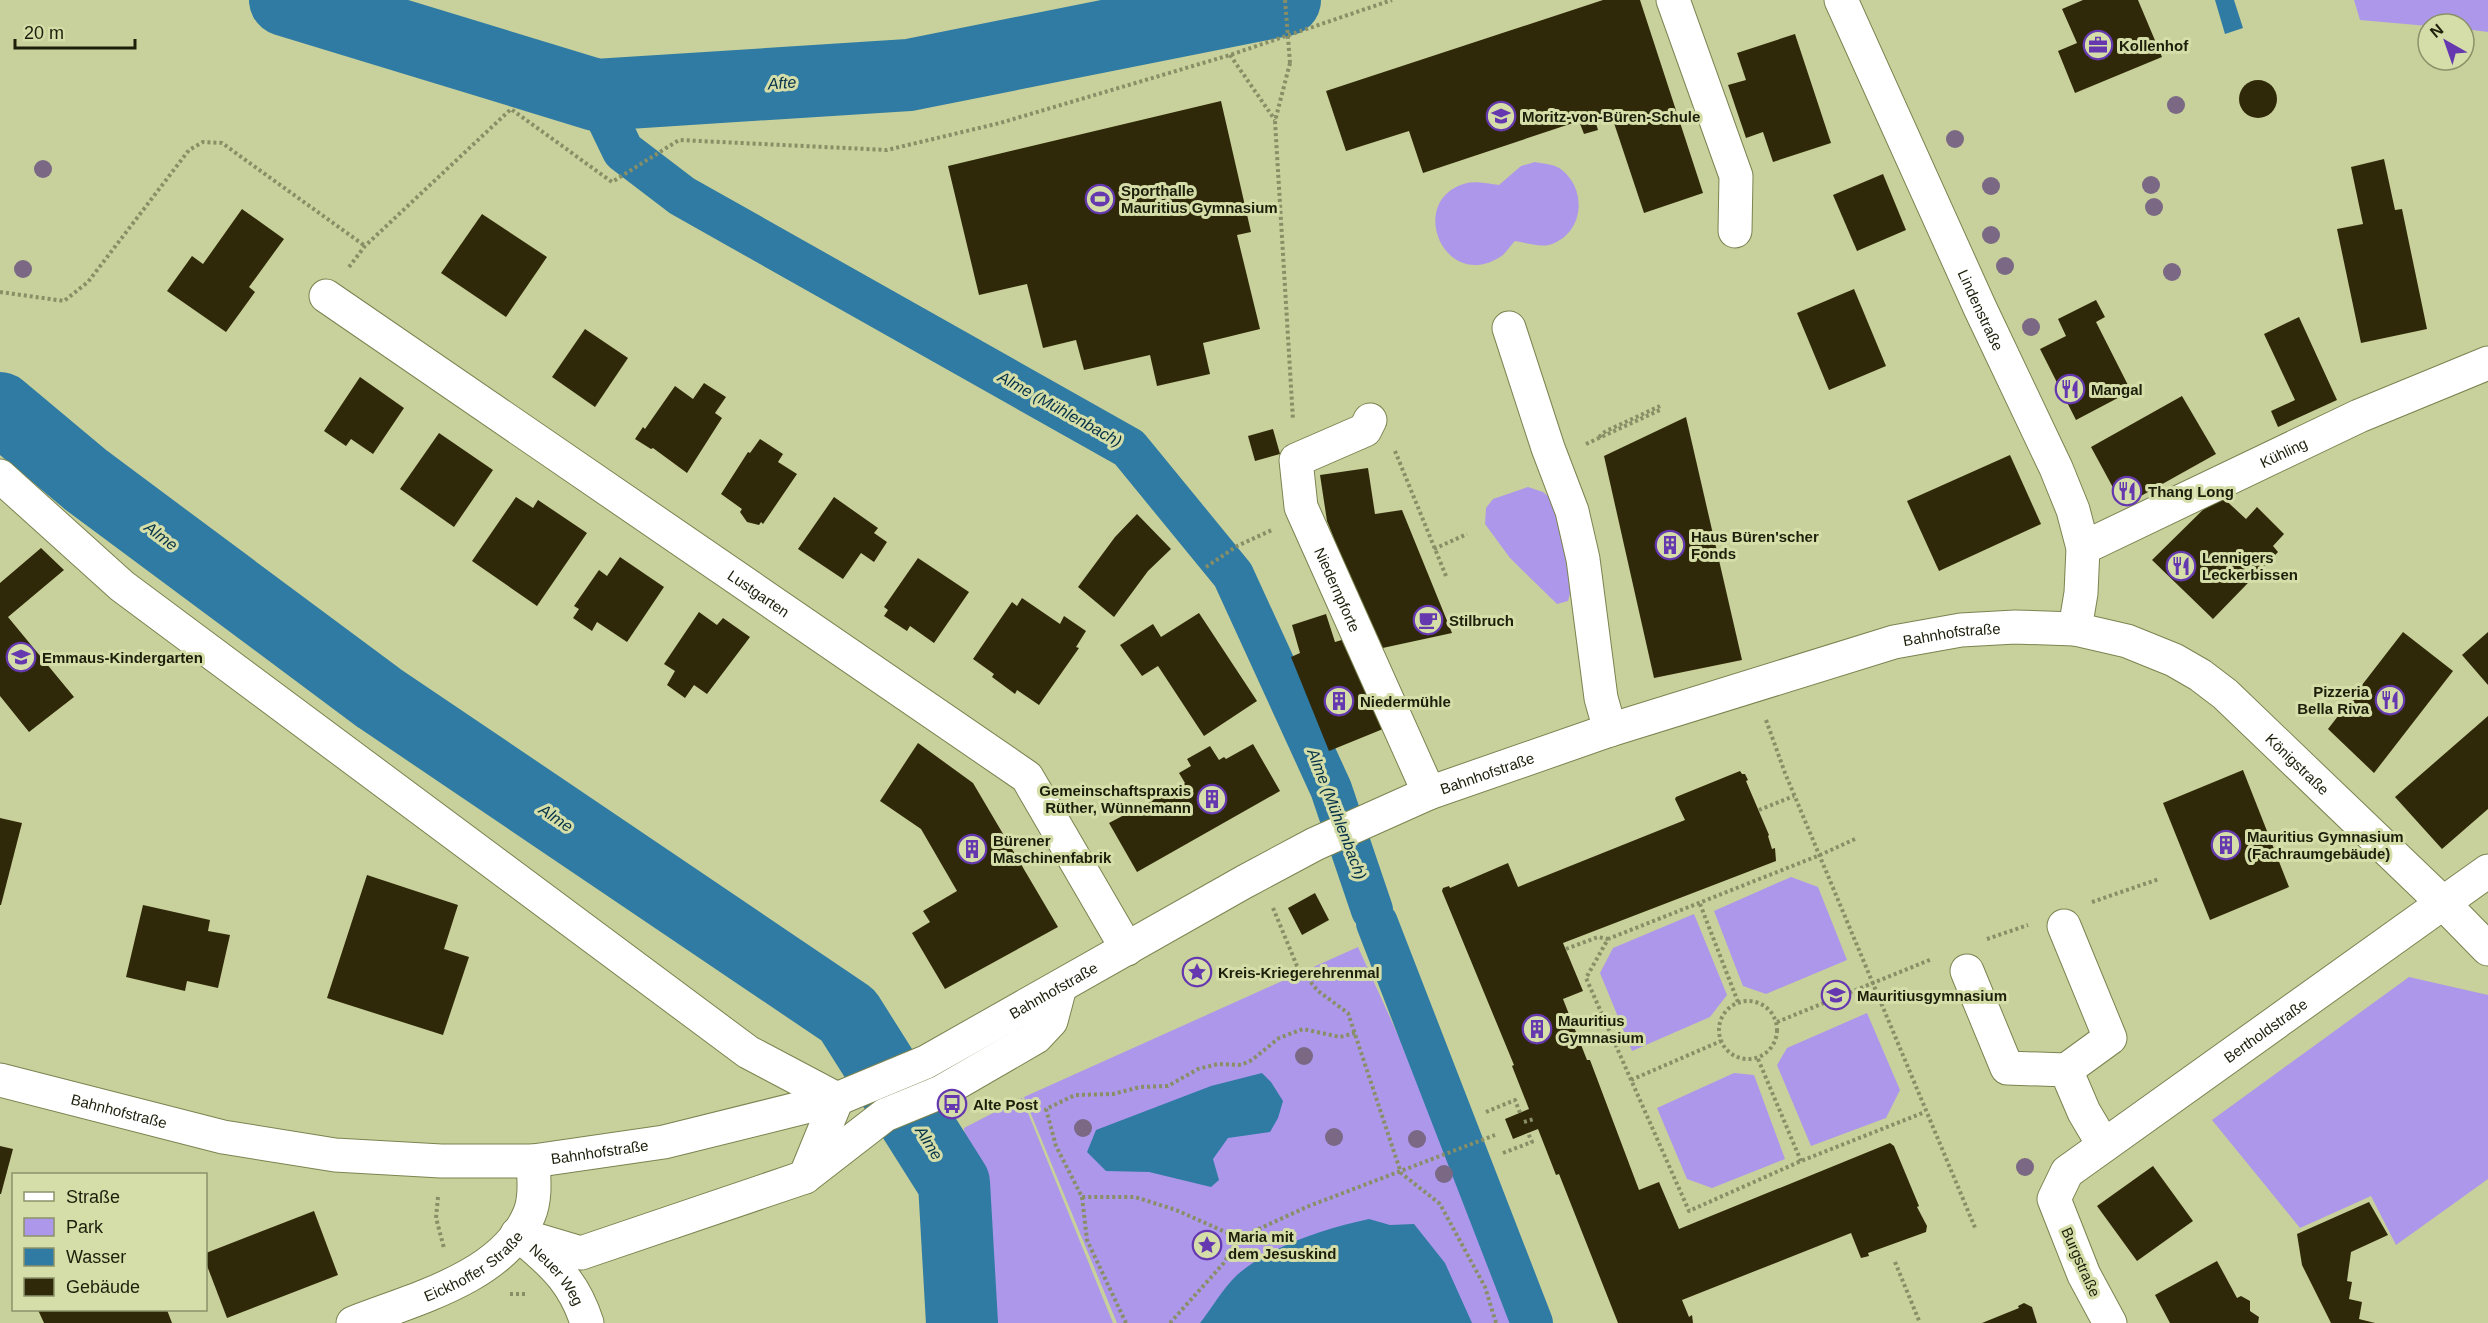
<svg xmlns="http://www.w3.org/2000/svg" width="2488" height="1323" font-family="Arial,sans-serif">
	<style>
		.green { fill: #ad97ea }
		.water { fill: #307ba3 }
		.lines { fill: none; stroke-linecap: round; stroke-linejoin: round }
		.canal { stroke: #307ba3; stroke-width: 42 }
		.river { stroke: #307ba3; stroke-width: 72 }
		.building { fill: #302909 }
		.minor-casing { stroke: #7b8350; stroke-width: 35 }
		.major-casing { stroke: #7b8350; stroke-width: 35 }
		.path { stroke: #888f66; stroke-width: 4; stroke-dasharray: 3 3; stroke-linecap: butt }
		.minor { stroke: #fff; stroke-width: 33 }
		.major { stroke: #fff; stroke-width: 33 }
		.path-bridge { stroke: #888f66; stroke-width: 4; stroke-dasharray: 3 3; stroke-linecap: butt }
		.tree { fill: #7a6885 }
		.labels { text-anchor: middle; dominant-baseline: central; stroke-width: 6; stroke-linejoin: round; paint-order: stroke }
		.poi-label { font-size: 15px; font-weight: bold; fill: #1d1f0b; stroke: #d5dea8; text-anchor: start }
		.street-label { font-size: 15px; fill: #1d1f0b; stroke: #d5dea8 }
		.water-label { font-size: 16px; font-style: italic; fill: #043147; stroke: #d5dea8 }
	</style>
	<rect width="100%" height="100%" fill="#c8d19b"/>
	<g class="green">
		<path d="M2354 0H2488V32L2464 29V24H2428V26L2360 20Z"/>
		<path d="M1535 162C1544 164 1555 164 1562 170 1587 190 1584 232 1552 244 1541 248 1527 243 1515 241 1511 245 1507 251 1503 255 1445 296 1404 199 1467 183 1476 181 1490 184 1499 185L1521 166Z"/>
		<path d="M1528 487 1543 492 1556 503 1572 586 1568 601 1557 604 1510 558 1485 524 1486 508 1493 499Z"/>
		<path d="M1791 877 1818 887 1847 960 1766 994 1743 986 1714 911Z"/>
		<path d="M1694 914 1727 995 1710 1017 1632 1051 1600 973 1613 948Z"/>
		<path d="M1358 947 1529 1323H1117L1024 1097Z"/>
		<path d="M2409 977 2488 995V1179L2396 1245 2371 1196 2300 1228 2212 1120Z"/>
		<path d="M1867 1013 1900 1090 1886 1118 1811 1146 1777 1065 1787 1048Z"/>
		<path d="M1734 1073 1754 1075 1785 1159 1712 1188 1687 1179 1657 1108Z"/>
		<path d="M1022 1098 1113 1323H981L964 1128Z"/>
	</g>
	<g class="water">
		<path d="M2215 0H2234L2243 28 2225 34Z"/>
		<path d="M1262 1073 1271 1082 1283 1101 1278 1118 1270 1132 1228 1138 1213 1159 1219 1180 1211 1187 1149 1172 1106 1171 1087 1152 1096 1130 1211 1086Z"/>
		<path d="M1369 1219 1390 1225 1414 1224 1445 1263 1472 1323H1200C1212 1308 1223 1288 1237 1275 1270 1246 1326 1228 1369 1219Z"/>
	</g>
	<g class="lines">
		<g class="canal">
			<path d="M596 95 623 151 682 196 1129 448 1233 575 1331 789 1372 910"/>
			<path d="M1377 923 1532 1323"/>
		</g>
		<g class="river">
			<path d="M285 0 596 95 909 75 1285 0"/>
			<path d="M0 408 86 480 379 698 848 1015 954 1183 962 1323"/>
		</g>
	</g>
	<g class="building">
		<path d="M1603 0H1640L1703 193 1644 213 1610 111 1594 117 1598 130 1584 134 1579 121 1423 173 1409 131 1346 151 1326 91Z"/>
		<path d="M2083 0H2138L2162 57 2075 93 2058 51 2077 43 2062 9Z"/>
		<path d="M1795 34 1831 143 1773 162 1763 132 1746 138 1728 85 1746 80 1737 53Z"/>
		<circle cx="2258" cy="99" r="19"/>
		<path d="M1221 101 1251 232 1237 235 1260 329 1203 343 1210 374 1157 386 1150 355 1084 370 1076 340 1043 348 1027 284 979 295 948 166Z"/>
		<path d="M2384 159 2395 210 2402 209 2427 329 2361 343 2337 229 2363 224 2351 167Z"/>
		<path d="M1883 174 1906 230 1857 251 1833 195Z"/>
		<path d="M242 209 284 239 249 287 255 292 226 332 167 291 192 256 203 264Z"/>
		<path d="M482 214 547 257 506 317 441 273Z"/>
		<path d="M1854 289 1886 366 1829 390 1797 313Z"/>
		<path d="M2096 300 2105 317 2096 322 2131 391 2076 420 2040 349 2066 336 2058 319Z"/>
		<path d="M2299 317 2337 400 2278 427 2271 411 2295 400 2264 334Z"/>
		<path d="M585 329 628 358 595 407 552 377Z"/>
		<path d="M360 377 404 408 373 454 351 439 346 446 324 431Z"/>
		<path d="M704 383 726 397 715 413 722 418 687 473 653 448 651 449 635 439 643 427 645 429 675 386 693 399Z"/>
		<path d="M2182 396 2216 454 2123 506 2091 447Z"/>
		<path d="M1686 417 1742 660 1654 678 1604 456Z"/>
		<path d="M1273 429 1280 454 1255 461 1248 436Z"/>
		<path d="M439 433 493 470 454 527 400 489Z"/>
		<path d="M760 439 783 454 778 462 797 474 763 524 761 522 759 525 747 522 740 512 742 509 721 494 748 452 750 453Z"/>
		<path d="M2010 455 2041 524 1939 571 1907 501Z"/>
		<path d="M1368 468 1375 514 1402 510 1452 633 1378 649 1327 521 1320 475Z"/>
		<path d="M2219 494 2246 519 2257 507 2284 534 2273 546 2278 552 2213 619 2152 560Z"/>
		<path d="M516 497 533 508 538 500 587 533 537 606 472 561Z"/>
		<path d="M834 497 878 528 874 533 887 542 874 562 861 553 843 579 798 549Z"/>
		<path d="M1137 514 1171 549 1148 571 1114 617 1078 587 1115 537Z"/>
		<path d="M41 548 64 570 8 617 74 697 29 732 0 696V583Z"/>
		<path d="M620 557 664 587 627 642 597 622 592 631 573 618 579 609 574 606 599 570 607 576Z"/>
		<path d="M918 558 969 592 934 643 910 626 907 631 884 616 888 610 884 607Z"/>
		<path d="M1022 598 1060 624 1064 616 1086 631 1076 647 1079 648 1039 705 1017 690 1015 694 992 677 994 674 973 659 1012 602 1017 606Z"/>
		<path d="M699 612 717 625 723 618 750 637 707 694 694 685 685 698 667 685 675 671 664 664Z"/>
		<path d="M1199 613 1257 701 1204 736 1158 666 1142 676 1120 645 1153 624 1161 637Z"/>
		<path d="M1326 614 1335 642 1345 639 1383 729 1329 751 1291 657 1300 653 1292 625Z"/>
		<path d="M2403 632 2453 671 2374 773 2328 729Z"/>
		<path d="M2488 632V685L2462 655Z"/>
		<path d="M2488 716V809L2442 849 2395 797Z"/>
		<path d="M918 743 973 783 1058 927 945 989 912 933 930 922 923 911 957 891 921 829 880 801Z"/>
		<path d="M1253 744 1280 791 1137 872 1109 823 1185 783 1179 773 1191 766 1187 759 1210 746 1219 760 1224 757 1226 759Z"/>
		<path d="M2243 770 2289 887 2210 920 2163 803Z"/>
		<path d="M1740 771 1742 774H1745L1748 780 1746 781 1769 835 1768 836 1772 849 1775 848 1776 861 1563 943 1583 991 1563 999 1587 1060H1590L1639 1190 1659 1182 1679 1229 1890 1143 1894 1146 1919 1206 1917 1207 1927 1226 1926 1232 1868 1253 1869 1256 1861 1258 1851 1233 1682 1300 1689 1317 1692 1315 1693 1323H1618L1559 1174 1556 1175 1538 1129 1513 1139 1505 1119 1529 1109 1512 1066 1514 1065 1442 891 1443 888 1449 886 1450 888 1508 863 1518 887 1685 820 1675 799 1676 797Z"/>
		<path d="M0 818 22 823 1 905H0Z"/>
		<path d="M367 875 458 905 444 949 469 957 443 1035 327 998Z"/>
		<path d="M1315 893 1329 920 1302 935 1288 908Z"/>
		<path d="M143 905 210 920 208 931 230 935 218 988 187 981 185 991 126 977Z"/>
		<path d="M0 1146 13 1149 1 1194H0Z"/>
		<path d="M2153 1166 2193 1221 2137 1261 2097 1206Z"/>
		<path d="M2369 1202 2388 1235 2351 1252 2347 1281 2352 1282 2349 1299 2362 1302 2359 1319 2375 1323H2331L2302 1265 2297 1234Z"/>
		<path d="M314 1211 338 1275 227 1318 206 1263V1253Z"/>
		<path d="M2217 1261 2237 1298 2241 1296 2250 1301V1311L2259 1317 2258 1323H2170L2155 1295Z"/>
		<path d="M2024 1303 2032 1307 2037 1323H1982L2019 1308 2018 1306Z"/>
		<path d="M38 1310H167L172 1323H44Z"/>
	</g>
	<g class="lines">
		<g class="minor-casing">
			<g id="minor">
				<path d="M1673 0 1736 176 1735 231"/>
				<path id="s1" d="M326 296 1027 777 1127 949"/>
				<path d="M1509 328 1548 448 1572 511 1583 559 1601 698 1610 730"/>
				<path id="s2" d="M1370 420 1365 430 1296 460 1301 507 1429 793"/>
				<path d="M0 476 122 586 748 1052 837 1099 805 1177"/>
				<path id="s3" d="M2083 548 2359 416 2488 363"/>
				<path d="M2064 926 2110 1038 2066 1070"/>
				<path d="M1967 971 2007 1068 2066 1070 2084 1112 2103 1144"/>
				<path d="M517 1234 581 1253 805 1177 885 1115 941 1092 1036 1037 1051 1021 1060 987"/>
				<path id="s4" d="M526 1241C556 1266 575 1285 587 1323"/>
				<path id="s5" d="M2110 1323 2084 1275 2054 1199 2067 1172 2443 903"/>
			</g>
		</g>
		<g class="major-casing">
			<g id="major">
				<path id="s6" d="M1841 0 1980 308 2056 468 2073 510 2083 548 2081 593 2075 629"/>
				<path d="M2443 903 2488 871"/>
				<path id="s7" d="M0 1080 223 1137 335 1155 441 1161H533L664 1142 837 1099 926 1062 1244 882 1315 844 1429 793 1610 730 1894 642 1961 630 2015 627 2075 629 2127 641 2174 660 2200 675 2225 694 2443 903 2488 949"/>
				<path id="s8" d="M353 1323C411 1300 502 1278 529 1215 536 1199 534 1179 533 1161"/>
			</g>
		</g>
		<g class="path">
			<path d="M1230 55 1275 120"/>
			<path d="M1290 63 1275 121 1293 420"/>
			<path d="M349 267 365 246 511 109 612 182 679 140 887 150 1000 123 1230 55 1392 0"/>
			<path d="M0 292 64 301 88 282 189 150 203 142 222 143 365 246"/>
			<path d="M1599 437 1606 431 1660 406"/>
			<path d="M1586 444 1662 409"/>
			<path d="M1395 451 1446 576"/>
			<path d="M1434 549 1467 534"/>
			<path d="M1206 567 1237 546 1272 530"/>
			<path d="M1766 720 1785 773 1976 1230"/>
			<path d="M1759 810 1794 796"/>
			<path d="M1855 839 1820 855 1608 939 1586 978 1689 1211 1801 1161 1925 1112"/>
			<path d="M2092 902 2159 879"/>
			<path d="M1700 904 1738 1002"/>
			<path d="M1273 908 1297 966 1318 991 1348 1013 1401 1173 1440 1204 1485 1287 1496 1323"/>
			<path d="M1987 939 2028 925"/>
			<path d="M1566 949 1598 937 1608 939"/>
			<circle cx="1748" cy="1030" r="29"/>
			<path d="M1777 1022 1932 959"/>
			<path d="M1355 1033 1340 1037 1303 1029 1279 1038 1252 1060 1241 1065 1218 1064 1198 1069 1168 1086 1140 1087 1113 1094 1075 1095 1046 1109 1056 1146 1082 1197H1135L1176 1210 1239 1238 1309 1206 1495 1135"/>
			<path d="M1758 1059 1801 1161"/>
			<path d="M1631 1080 1721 1041"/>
			<path d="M1486 1112 1515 1100 1520 1113"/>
			<path d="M1524 1122 1534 1119"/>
			<path d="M1503 1153 1532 1142 1528 1133"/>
			<path d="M438 1197 436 1218 444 1248"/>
			<path d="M1082 1197 1087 1240 1126 1323"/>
			<path d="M1895 1262 1920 1323"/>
			<path d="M510 1294H526"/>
			<path d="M1170 1323 1223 1264 1239 1238"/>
		</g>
		<use href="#minor" class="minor"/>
		<use href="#major" class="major"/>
		<path class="path-bridge" d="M1285 0 1290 63"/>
	</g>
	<g class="tree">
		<circle cx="2176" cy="105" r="9"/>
		<circle cx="1955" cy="139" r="9"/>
		<circle cx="43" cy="169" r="9"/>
		<circle cx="2151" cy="185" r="9"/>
		<circle cx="1991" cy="186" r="9"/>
		<circle cx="2154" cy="207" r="9"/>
		<circle cx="1991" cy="235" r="9"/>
		<circle cx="2005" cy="266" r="9"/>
		<circle cx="23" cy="269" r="9"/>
		<circle cx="2172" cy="272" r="9"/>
		<circle cx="2031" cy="327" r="9"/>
		<circle cx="1304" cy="1056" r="9"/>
		<circle cx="1083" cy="1128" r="9"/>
		<circle cx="1334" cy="1137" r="9"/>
		<circle cx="1417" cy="1139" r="9"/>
		<circle cx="2025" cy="1167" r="9"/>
		<circle cx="1444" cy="1174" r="9"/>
	</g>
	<defs>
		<g id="office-ring" transform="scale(1.5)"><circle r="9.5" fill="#d5dea8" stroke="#6538b0" stroke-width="1.5"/><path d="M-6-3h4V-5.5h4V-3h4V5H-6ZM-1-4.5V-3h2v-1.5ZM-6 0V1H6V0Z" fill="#6538b0"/></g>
		<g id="school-ring" transform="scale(1.5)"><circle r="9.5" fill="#d5dea8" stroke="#6538b0" stroke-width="1.5"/><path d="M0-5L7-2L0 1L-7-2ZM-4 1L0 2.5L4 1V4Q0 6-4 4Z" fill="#6538b0"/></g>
		<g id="stadium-ring" transform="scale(1.5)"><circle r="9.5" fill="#d5dea8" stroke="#6538b0" stroke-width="1.5"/><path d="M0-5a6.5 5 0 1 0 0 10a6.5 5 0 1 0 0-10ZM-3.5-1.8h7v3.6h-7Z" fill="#6538b0"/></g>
		<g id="restaurant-ring" transform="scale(1.5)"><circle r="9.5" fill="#d5dea8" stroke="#6538b0" stroke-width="1.5"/><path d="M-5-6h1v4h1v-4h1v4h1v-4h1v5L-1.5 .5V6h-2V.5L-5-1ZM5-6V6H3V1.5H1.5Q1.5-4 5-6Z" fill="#6538b0"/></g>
		<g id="building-ring" transform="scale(1.5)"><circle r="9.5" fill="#d5dea8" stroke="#6538b0" stroke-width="1.5"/><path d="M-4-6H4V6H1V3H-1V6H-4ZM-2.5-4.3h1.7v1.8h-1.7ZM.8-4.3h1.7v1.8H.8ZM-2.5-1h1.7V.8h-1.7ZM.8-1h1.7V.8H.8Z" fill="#6538b0"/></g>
		<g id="cafe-ring" transform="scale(1.5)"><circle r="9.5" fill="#d5dea8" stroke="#6538b0" stroke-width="1.5"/><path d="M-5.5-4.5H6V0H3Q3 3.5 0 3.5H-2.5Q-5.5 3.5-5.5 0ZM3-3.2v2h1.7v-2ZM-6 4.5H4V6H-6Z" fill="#6538b0"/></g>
		<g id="sight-ring" transform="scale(1.5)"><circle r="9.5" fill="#d5dea8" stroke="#6538b0" stroke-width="1.5"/><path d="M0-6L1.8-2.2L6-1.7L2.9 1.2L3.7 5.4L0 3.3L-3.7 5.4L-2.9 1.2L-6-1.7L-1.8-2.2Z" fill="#6538b0"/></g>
		<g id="bus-ring" transform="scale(1.5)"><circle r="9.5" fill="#d5dea8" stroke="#6538b0" stroke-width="1.5"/><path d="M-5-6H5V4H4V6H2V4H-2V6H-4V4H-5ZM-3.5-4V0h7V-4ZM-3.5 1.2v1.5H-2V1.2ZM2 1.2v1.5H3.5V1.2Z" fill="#6538b0"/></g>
	</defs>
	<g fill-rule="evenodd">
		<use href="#office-ring" x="2098" y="45"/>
		<use href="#school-ring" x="1501" y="116"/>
		<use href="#stadium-ring" x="1100" y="199"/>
		<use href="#restaurant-ring" x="2070" y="389"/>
		<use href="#restaurant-ring" x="2127" y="491"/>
		<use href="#building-ring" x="1670" y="545"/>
		<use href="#restaurant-ring" x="2181" y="566"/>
		<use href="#cafe-ring" x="1428" y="620"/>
		<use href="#school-ring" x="21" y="657"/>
		<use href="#restaurant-ring" x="2390" y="700"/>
		<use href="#building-ring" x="1339" y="701"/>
		<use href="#building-ring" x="1212" y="799"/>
		<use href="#building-ring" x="2226" y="845"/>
		<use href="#building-ring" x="972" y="849"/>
		<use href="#sight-ring" x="1197" y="972"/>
		<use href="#school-ring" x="1836" y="995"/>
		<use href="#building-ring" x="1537" y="1029"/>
		<use href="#bus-ring" x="952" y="1104"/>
		<use href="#sight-ring" x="1207" y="1245"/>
	</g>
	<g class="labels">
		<g class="poi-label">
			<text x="2119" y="45">Kollenhof</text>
			<text x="1522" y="116">Moritz-von-Büren-Schule</text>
			<text x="1121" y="190">Sporthalle<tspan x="1121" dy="17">Mauritius Gymnasium</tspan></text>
			<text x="2091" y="389">Mangal</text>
			<text x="2148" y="491">Thang Long</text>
			<text x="1691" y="536">Haus Büren'scher<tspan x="1691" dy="17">Fonds</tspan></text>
			<text x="2202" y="557">Lennigers<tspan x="2202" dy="17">Leckerbissen</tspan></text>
			<text x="1449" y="620">Stilbruch</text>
			<text x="42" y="657">Emmaus-Kindergarten</text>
			<text x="2369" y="691" text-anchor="end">Pizzeria<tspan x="2369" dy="17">Bella Riva</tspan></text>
			<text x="1360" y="701">Niedermühle</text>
			<text x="1191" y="790" text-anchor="end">Gemeinschaftspraxis<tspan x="1191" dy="17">Rüther, Wünnemann</tspan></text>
			<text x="2247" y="836">Mauritius Gymnasium<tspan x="2247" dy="17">(Fachraumgebäude)</tspan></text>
			<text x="993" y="840">Bürener<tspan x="993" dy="17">Maschinenfabrik</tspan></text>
			<text x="1218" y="972">Kreis-Kriegerehrenmal</text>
			<text x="1857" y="995">Mauritiusgymnasium</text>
			<text x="1558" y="1020">Mauritius<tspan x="1558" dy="17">Gymnasium</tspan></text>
			<text x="973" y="1104">Alte Post</text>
			<text x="1228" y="1236">Maria mit<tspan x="1228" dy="17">dem Jesuskind</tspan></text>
		</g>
		<g class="street-label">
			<text stroke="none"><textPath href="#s6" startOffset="340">Lindenstraße</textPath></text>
			<text stroke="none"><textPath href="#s3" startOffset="222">Kühling</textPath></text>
			<text stroke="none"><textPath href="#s2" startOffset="224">Niedernpforte</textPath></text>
			<text stroke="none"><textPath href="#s1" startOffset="525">Lustgarten</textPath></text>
			<text stroke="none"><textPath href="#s7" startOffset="2067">Bahnhofstraße</textPath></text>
			<text stroke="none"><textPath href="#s7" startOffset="2457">Königstraße</textPath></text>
			<text stroke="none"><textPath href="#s7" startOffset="1581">Bahnhofstraße</textPath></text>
			<text stroke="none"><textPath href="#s7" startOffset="1095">Bahnhofstraße</textPath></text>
			<text stroke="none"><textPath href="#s5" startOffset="410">Bertholdstraße</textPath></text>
			<text stroke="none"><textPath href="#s7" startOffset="123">Bahnhofstraße</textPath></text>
			<text stroke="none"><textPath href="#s7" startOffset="609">Bahnhofstraße</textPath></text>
			<text stroke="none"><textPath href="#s8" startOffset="134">Eickhoffer Straße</textPath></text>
			<text transform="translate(2081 1262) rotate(66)">Burgstraße</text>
			<text stroke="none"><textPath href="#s4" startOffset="46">Neuer Weg</textPath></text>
		</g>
		<g class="water-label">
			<text transform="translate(782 83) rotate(-4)">Afte</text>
			<text transform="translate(1060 409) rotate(29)">Alme (Mühlenbach)</text>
			<text transform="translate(161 536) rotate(37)">Alme</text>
			<text transform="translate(1337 814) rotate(69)">Alme (Mühlenbach)</text>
			<text transform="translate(556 818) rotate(34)">Alme</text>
			<text transform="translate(929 1143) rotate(58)">Alme</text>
		</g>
	</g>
	<rect x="12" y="1173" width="195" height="138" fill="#d5dea8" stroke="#8b9269" stroke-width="1.5"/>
	<rect x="24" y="1192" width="30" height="9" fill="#ffffff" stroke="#8b9269" stroke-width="1.5"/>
	<text x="66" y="1203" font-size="18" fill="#1d1f0b">Straße</text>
	<rect x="24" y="1218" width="30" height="18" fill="#ad97ea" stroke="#8b9269" stroke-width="1.5"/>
	<text x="66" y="1233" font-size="18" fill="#1d1f0b">Park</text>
	<rect x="24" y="1248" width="30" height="18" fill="#307ba3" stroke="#8b9269" stroke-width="1.5"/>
	<text x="66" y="1263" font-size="18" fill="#1d1f0b">Wasser</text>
	<rect x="24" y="1278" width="30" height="18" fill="#302909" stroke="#8b9269" stroke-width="1.5"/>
	<text x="66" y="1293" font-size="18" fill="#1d1f0b">Gebäude</text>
	<g transform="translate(2446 42) rotate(320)"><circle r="28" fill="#d5dea8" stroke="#8b9269" stroke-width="1.5"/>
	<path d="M0-4.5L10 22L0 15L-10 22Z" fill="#6538b0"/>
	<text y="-9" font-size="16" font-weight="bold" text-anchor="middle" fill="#1d1f0b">N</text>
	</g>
	<path d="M15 39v9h120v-9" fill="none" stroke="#1d1f0b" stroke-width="3"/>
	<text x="24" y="39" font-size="18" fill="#1d1f0b" stroke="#d5dea8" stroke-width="4.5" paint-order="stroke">20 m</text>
</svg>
